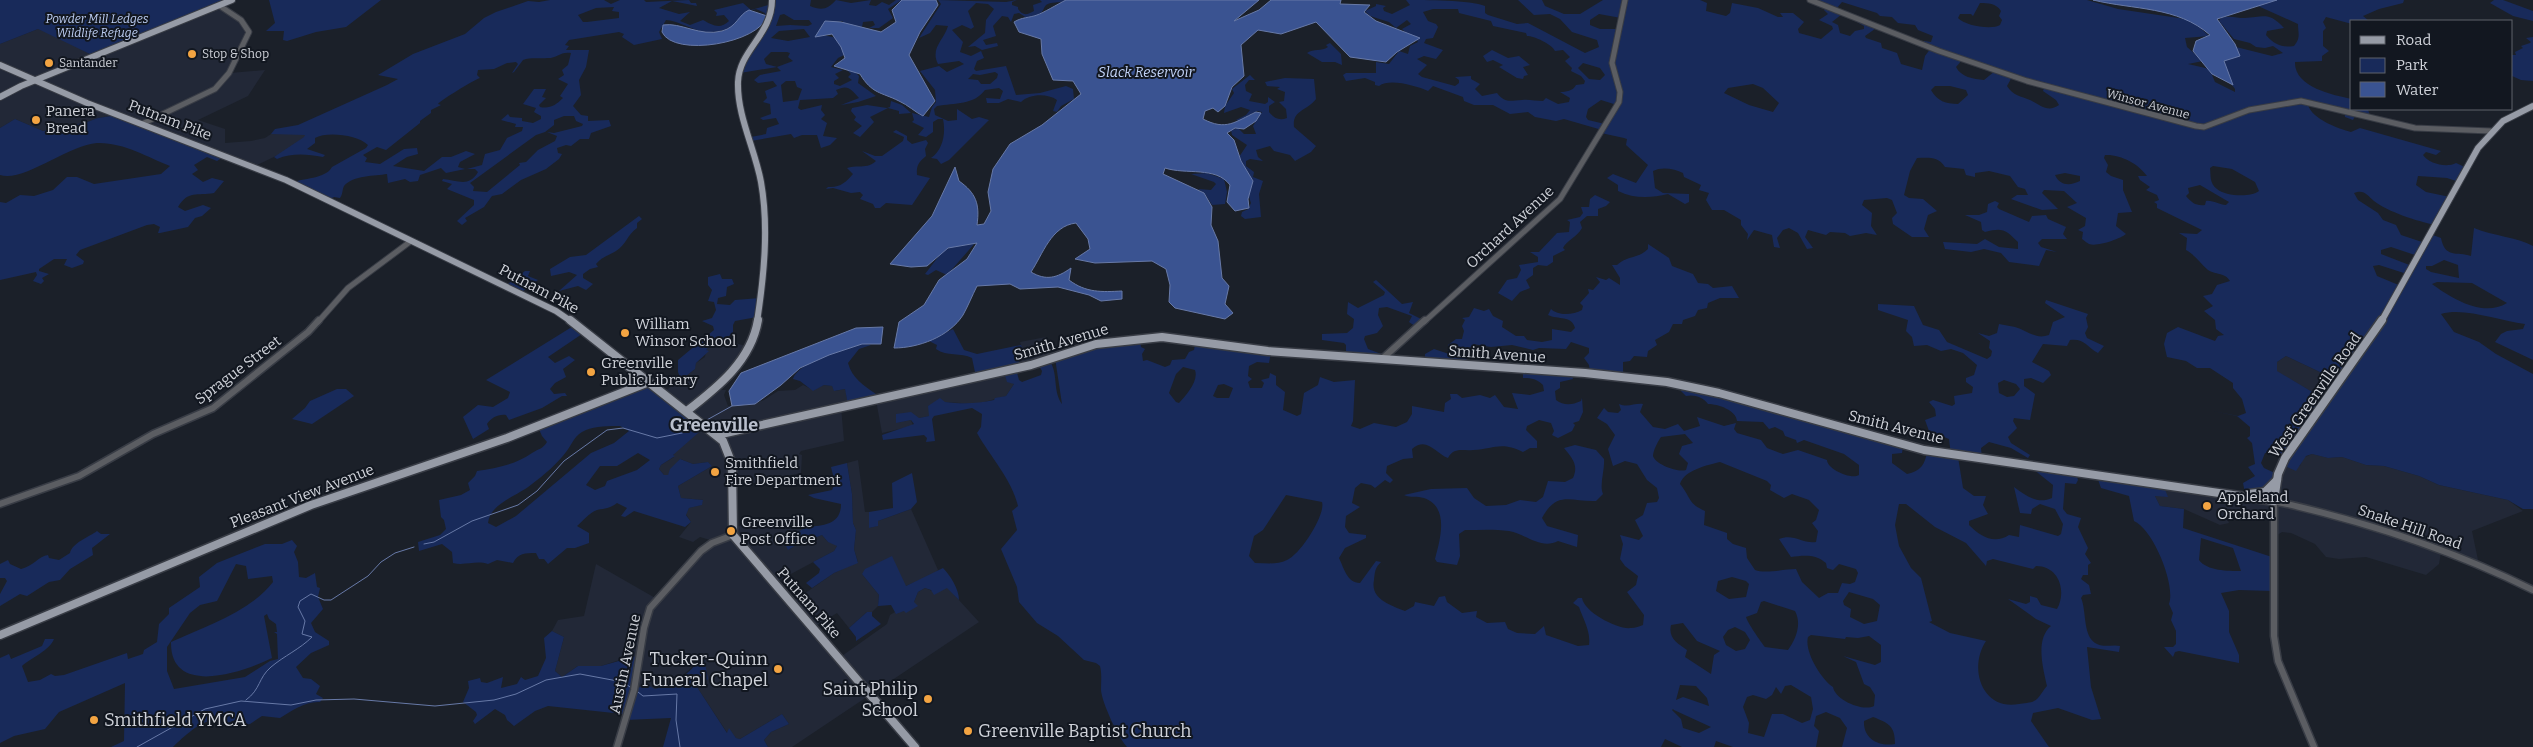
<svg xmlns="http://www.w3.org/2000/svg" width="2533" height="747" font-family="Bitter,serif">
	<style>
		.built { fill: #222837 }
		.green { fill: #182a5a; fill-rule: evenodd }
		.water { fill: #3a5391; stroke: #6779a7 }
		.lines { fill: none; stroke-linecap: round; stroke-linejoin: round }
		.stream { stroke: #6779a7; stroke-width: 1 }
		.minor-far1-casing { stroke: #383c45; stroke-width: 7 }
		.minor-casing { stroke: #383c45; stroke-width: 9 }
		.major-far1-casing { stroke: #383c45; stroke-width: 8 }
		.major-casing { stroke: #383c45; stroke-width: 11 }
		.minor-far1 { stroke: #5b5d62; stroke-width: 5 }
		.minor { stroke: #5b5d62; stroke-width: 6 }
		.major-far1 { stroke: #969ba6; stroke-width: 6 }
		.major { stroke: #969ba6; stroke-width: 8 }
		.poi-dot { fill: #f3a442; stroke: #121720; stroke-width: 2 }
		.labels { text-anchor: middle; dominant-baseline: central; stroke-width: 4; stroke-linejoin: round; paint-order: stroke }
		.far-park-label { font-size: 12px; font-style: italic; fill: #bdcef3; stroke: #121720 }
		.far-poi-label { font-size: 12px; fill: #cfd2d9; stroke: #121720; text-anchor: start }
		.far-street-label { font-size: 12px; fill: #cfd2d9; stroke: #121720 }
		.far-water-label { font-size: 14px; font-style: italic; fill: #c3d4f9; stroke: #121720 }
		.poi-label { font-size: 15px; fill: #cfd2d9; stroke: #121720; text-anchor: start }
		.street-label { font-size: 15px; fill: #cfd2d9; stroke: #121720 }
		.quarter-label { font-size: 18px; font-weight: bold; fill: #bac0cd; stroke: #121720 }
		.near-poi-label { font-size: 18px; fill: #cfd2d9; stroke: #121720; text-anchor: end }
	</style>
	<rect width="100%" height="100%" fill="#1b2029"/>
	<g class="built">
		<path d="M219 6 236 15 249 29 230 73 265 70 248 96 198 120 225 129V143L251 141 265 138 271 134H305V137L282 153 253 167 118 115 98 118 87 122 43 131 15 119 0 128V44L38 29 69 41 67 43Z"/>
		<path d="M1046 337 1050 358 1021 367 1018 358 1023 353 1020 342Z"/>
		<path d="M718 338 749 347 715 390H726L724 395 728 406 751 405 764 400 778 391 795 390 803 385 813 390 824 385 832 386 835 391 845 389 846 392 848 405 841 407 844 441 801 451 799 454 802 455 801 473 735 487 733 528 751 522 795 519 806 529 795 534 788 550 808 538 812 539 822 535 828 542 835 543 837 546 834 551 774 583 791 603 834 573 858 562 854 549 856 530 853 523 852 494 847 463 858 460 865 512H869V528L877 526 878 521 911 509 938 570 936 573 906 586 862 574 879 595 878 606 872 612H867L849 628 837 613 812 628 839 658 887 624 890 615 895 612 904 611 914 602 918 592 925 588 932 591 947 587 979 622 792 747H768L764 740 771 732 789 724 782 714 740 739 736 738 729 729 728 734 697 687 698 660 689 670 667 687 655 689 635 688 632 656 601 666H578L562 677 555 671 564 637 552 631 558 620 584 616 596 564 657 599 710 540 700 537 693 542 679 537 691 522 686 514 689 508 701 505 703 500 681 498 678 486 712 466 708 462 693 464 680 459 668 475H664L659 469 661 465 674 457 662 393 694 370 696 363 705 357 706 350Z"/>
		<path d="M2286 356 2339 381 2324 399 2276 371 2277 362Z"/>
		<path d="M1005 372 1007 379 1014 384 1006 396 977 404 944 402 929 407V416L919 418 896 423 911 420 913 426 882 433 876 400Z"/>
		<path d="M2312 454 2328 458 2342 457 2366 465 2384 466 2419 476 2439 485 2508 500 2523 511 2472 531 2479 565 2441 552 2439 564 2426 575 2366 557 2339 559 2326 557 2315 544 2291 533 2282 532 2274 537 2272 522 2238 510 2224 512 2229 523 2220 525 2184 509 2160 506 2155 496 2159 495 2164 487 2271 501 2282 466H2300L2303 458Z"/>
	</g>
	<g class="green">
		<path d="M0 0H232L89 56 90 54 38 29 0 44Z"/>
		<path d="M269 0H381L346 27 316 32 287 41 283 40 284 31H266L275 23Z"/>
		<path d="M550 0H604L611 4 620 0H644L646 2 689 0 691 3H696L697 6 672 1 659 8 679 14 690 12 680 21 690 25 703 20C712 25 720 30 729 21L724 15 716 16 717 13 714 10 743 3 751 10 772 4V0H811L810 6C822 11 828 9 836 0L851 3 871 0 869 5 876 6 882 2 889 5 896 0H902L888 9 893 18 879 28H869L875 25 873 21 863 22 862 27 841 24 843 21 826 23 820 28V35C840 38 835 36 846 54L838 58 831 67 843 70 835 74 839 78 834 81V84L840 86 852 80 848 77 851 74 848 71H854L859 76 858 83 876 96 858 102 841 105 859 98C851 89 848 84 836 90L838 94 833 98 800 100 798 108 801 110 822 105 821 110 825 115 821 119 827 123 823 136 837 138 830 145 821 148 817 135H802L794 138 791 134 751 141V137L766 134 767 128 779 124 776 118 763 120 760 118 771 114 770 104 763 102 767 98 765 91 777 86 773 81 758 83 754 80 760 75 781 71 777 67 740 73 767 19 765 13 756 9 746 12C737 29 714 36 697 30 687 27 677 21 666 20L659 32 662 39 634 45 622 37 624 34 619 32 569 40 565 45 569 46 566 50H589L586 67 579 80 581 95 573 106 581 115 588 116V121L609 120 611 126 591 133 589 139H580L571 146 566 145 557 148 558 153 562 154 559 159 546 169 521 180 502 194 492 196 484 207 465 218 467 221 462 225 457 221 474 205V200L447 189 452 184 442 181 443 179C457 180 469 188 478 172L475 169H467L482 165 485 154 500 150 507 138 522 131 523 127H515L516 124 501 120 508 114 510 117 522 118V121L533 123 541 119V116L534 112 536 108 523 104 534 89H546L542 97 546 98 539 105 540 107C550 109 556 105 563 98L560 96 568 84 558 79 564 75 562 70 568 65 571 53C561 51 557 58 548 58 539 59 531 57 523 60L514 72 512 73 518 64 516 62 507 63 494 69 478 70 477 75 480 78C474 80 441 100 438 104L441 105 431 110V113L420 121V123L386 150 377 147 363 155 367 158 365 162 380 164 404 149 417 148 418 154 407 157 393 166 424 171 442 157H451L466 151 475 154 460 162 458 167 465 169 446 173 441 168 420 175 418 181 410 182 405 179 388 183 387 174C375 176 353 175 344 186 342 190 343 194 340 198L334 197 326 201 291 183C302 178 326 179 332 167L366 148 368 145C358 135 327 131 315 138V143L307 149 325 155 323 157C306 154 292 153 277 159L274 157 304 137 305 135 271 134 275 129 298 125 387 85 398 79 378 75 413 54 465 34 484 18 496 12 528 1 539 2ZM614 7 612 11 619 12V18L587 22H583L578 15 596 8ZM784 14 794 20H809L812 24 808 26 790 25 776 26 780 15ZM804 29 810 37 788 41 771 38 779 31ZM771 52H787L790 53 788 57 793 61 777 67 766 64 764 59ZM786 81H795L797 87 802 89 798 100 783 102 781 85ZM564 116H574L576 121 583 124 582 126 554 133 547 132 557 136 555 141 538 150 526 162 519 163 520 165 487 192 473 191 474 187 470 183 536 135 545 132 554 125V120Z"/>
		<path d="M938 0 1006 2 1017 0 1012 2V5L1018 7V9C1023 16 1027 15 1034 11L1033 5 1042 2 1040 0H1080C1071 4 1053 0 1046 5 1043 9 1043 12 1039 15L1027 18 1019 13 1014 14 1011 22 1008 17 1002 16 993 26 996 36 983 40 986 45 997 43 998 46 982 50 975 46 968 47 985 33 986 20 994 9 988 4 976 3 968 11 974 27 971 29 962 25 952 30 963 42 960 52 971 56 981 51 984 58 977 61 974 69 976 71 1006 66 1016 95 1040 93 1066 86 1073 89 1074 99 1061 106 1057 112 1053 111 1057 100C1047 93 1029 94 1021 102L1008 99 999 103H987L986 98 1000 99 1003 91 999 88 985 90C974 105 955 103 937 106L934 109 935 115 948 121 957 120V109L972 119 979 117 989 120 949 160 941 164 937 159 931 158C943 150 946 133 943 119H938L933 122V132L926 137 918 135 924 128 912 122 914 120 912 113 929 117 932 107 936 102 935 90 920 71 939 66 947 72 964 64 959 61 938 64C930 48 944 40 948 26L936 25 930 33 919 38 941 4ZM995 72 998 74 997 78 990 84H981L978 80 968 79 973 74 980 75Z"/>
		<path d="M1406 0C1424 0 1471 0 1485 6V13L1488 15 1517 24 1528 23 1585 53 1599 47 1597 40 1572 32 1560 19 1550 14 1534 15 1518 0H1542L1545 6 1564 14H1580L1603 0H1700L1707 3 1706 11 1726 16 1730 13 1732 3 1758 8 1778 17H1783L1780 13H1793L1804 22 1798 29 1799 33 1821 39 1833 29 1832 26 1819 20 1828 14 1824 10 1828 6 1810 0H2087L2118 9 2192 20 2209 36 2185 38 2187 47 2203 61 2188 64 2214 70 2212 75 2215 82 2235 92V89L2221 70 2228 53 2236 47 2272 56 2283 53 2273 46 2265 48 2256 47 2250 43 2234 39 2219 21 2221 18C2230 15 2236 18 2245 18 2263 17 2269 11 2284 28L2267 31 2266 35C2274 44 2281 48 2294 46 2301 38 2298 33 2298 24L2258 6 2259 0H2404L2403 3 2379 9 2363 16 2369 21H2352V24L2326 17 2323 22 2326 28 2323 31V46L2329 51 2322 56V61L2295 62C2294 87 2333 95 2352 99V109H2368L2370 117 2356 114 2353 120 2345 117 2344 110 2308 105C2312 119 2339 129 2351 132L2360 128 2441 151 2436 155 2426 152 2423 155C2429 164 2447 168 2456 163L2467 168 2459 182 2447 178 2418 176 2416 185 2426 192 2450 197 2435 225C2417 221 2388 212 2374 201 2367 195 2364 189 2354 193L2358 200 2378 213 2383 220 2396 225 2401 235 2425 243 2430 234 2441 238C2445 259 2457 251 2471 256L2474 228C2493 236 2517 237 2533 246V360L2495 342 2501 334 2507 331 2523 329 2525 324C2499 321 2465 307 2441 314L2454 332 2479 342 2496 354 2533 374V509H2523L2508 500 2439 485 2419 476 2384 466 2366 465 2342 457 2328 458 2312 454 2306 456 2296 471 2283 465 2286 458 2278 454 2265 453 2261 463 2264 468 2277 474 2272 501 2245 493 2243 483 2255 476 2248 467 2255 464 2252 443 2247 438 2250 436V427L2237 416 2213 411 2238 416 2246 413 2242 399 2233 388V383L2210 368H2197L2186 361 2167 357 2164 344 2167 333 2178 327 2215 341 2218 336 2224 335 2216 329 2215 320 2204 311 2213 306 2203 296 2212 294 2217 285 2230 281C2225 272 2215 275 2208 270 2200 263 2195 255 2186 250L2187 238 2179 233 2197 234 2202 230 2157 208V204L2154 202 2159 200 2157 195 2146 190 2150 187 2140 180 2138 176H2147C2139 164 2120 154 2105 155L2104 158 2108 165 2106 172 2111 176 2123 180V190L2132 212 2118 213 2116 226 2126 234C2120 239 2097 247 2089 244 2087 243 2085 241 2082 239L2083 232 2078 230 2085 226 2086 218 2067 207 2077 203 2064 191 2044 190 2042 193 2058 209 2042 210 2011 199 2017 195H2028L2025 189 2018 187 2010 176 1989 171 1975 173V177L1966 175 1964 169 1945 167C1938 156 1928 158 1917 158L1910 171 1904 195 1909 198 1923 199 1937 211 1928 215 1924 229 1929 237H1912L1893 224 1892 218 1897 213 1892 200 1887 198 1864 200 1862 205 1872 213 1871 226 1877 235 1866 233 1850 236 1845 233 1830 232 1826 235 1808 230 1805 237 1813 248 1807 249 1798 233 1789 228 1783 230 1777 238 1780 248 1774 247 1772 235 1754 230 1747 240 1748 234 1741 225V220L1724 210H1712L1706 200 1709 193 1699 190 1701 185 1684 177 1683 173C1675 169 1662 166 1653 171L1655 188 1663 193 1689 194V202L1685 204 1668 194C1651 198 1634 199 1618 191V185L1607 178 1613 174 1636 183 1648 165 1626 145 1627 139 1624 138 1601 133 1602 130 1564 119 1556 121 1535 117 1528 112 1510 114 1493 105H1474L1464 101 1463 97 1433 86 1428 91C1416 86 1390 78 1379 86L1375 85V82L1365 78 1346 81 1343 75 1346 73H1376V62L1389 64 1399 51 1408 54 1410 46 1418 42 1414 36 1406 33 1402 29 1411 24 1407 20 1396 28 1389 22 1370 16 1365 11 1376 6V4L1386 6 1383 8 1384 11 1392 14 1410 5ZM1842 2 1877 13 1880 16 1892 17 1898 23 1915 25 1918 30 1933 36 1931 42 1924 41 1923 45 1931 48 1925 56 1922 70 1901 64 1897 53 1882 48 1881 43 1866 38 1865 36 1879 26 1852 19 1864 26V29L1855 31 1850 36 1840 33 1838 25 1832 22 1842 14 1837 8ZM1980 3C1988 3 1996 3 2001 11L1999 16 2002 20 2000 25C1992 30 1965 26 1958 18L1960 14H1971L1973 16ZM1433 9H1458L1459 13 1491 21 1493 26 1526 33 1527 36C1534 36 1552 44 1555 51L1563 50 1570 57 1565 61 1572 68 1571 71 1581 76 1585 81 1584 84 1576 85C1573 91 1566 92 1560 92L1570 98 1569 102 1558 104 1546 98 1543 101C1536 101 1528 99 1522 100 1509 101 1505 103 1497 93L1482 96 1475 89 1480 84 1471 79V76L1455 77 1459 80V83L1455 86 1422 77 1418 74 1427 65 1417 59 1424 56 1436 59 1443 50 1424 43 1426 39 1433 38 1438 27 1436 24 1428 21 1423 12ZM1599 14 1621 18 1618 29H1600L1590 25V20ZM1963 59 1995 71 1984 80C1973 79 1961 77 1956 67ZM1583 63 1600 68 1605 75 1600 80 1589 79 1578 68ZM2012 77 2044 88 2043 91 2056 100 2059 105C2048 113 2040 105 2030 100 2021 96 2013 96 2007 86ZM1753 84 1763 88 1779 103 1773 112 1749 105 1724 93 1728 88ZM1935 86H1950L1966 90 1968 95 1958 104C1946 104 1937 101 1931 90ZM1601 100 1617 105 1605 124 1588 120 1586 117 1588 109ZM2213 166 2232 169 2255 182 2259 191C2250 198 2225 196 2217 189 2209 183 2211 175 2210 168ZM2065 173 2080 176V181C2070 186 2060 186 2055 175ZM2200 185 2229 202 2226 205C2219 205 2213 200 2206 201L2205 205C2196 206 2192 203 2186 196L2189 193 2188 188ZM2391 247 2418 256 2412 266 2381 254V250ZM2444 260 2458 265 2459 278 2431 272 2426 269V266H2432ZM2379 265 2407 274 2401 286 2377 276 2373 266ZM2437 282 2472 283 2507 303C2483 318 2451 298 2432 284ZM2286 356 2339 381 2324 399 2277 371V362Z"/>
		<path d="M2494 0H2503L2533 11V21L2513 16 2490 3Z"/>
		<path d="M2533 37V81L2521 80 2512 76V55H2516L2515 52 2523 48 2521 46 2530 43 2531 42 2526 38Z"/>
		<path d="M1330 43 1341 54 1342 65 1335 62H1322L1307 53C1314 48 1321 52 1328 47L1326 45Z"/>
		<path d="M1492 50 1508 58 1519 56 1530 65 1523 67 1528 75 1524 76 1523 79 1517 78 1499 67 1503 65 1493 60 1487 62 1483 56Z"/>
		<path d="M1250 75 1255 80H1249L1245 85 1246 91 1252 94 1249 101 1265 104 1268 102V97L1275 102 1269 106V112C1274 118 1279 121 1287 118L1286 109 1279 102 1284 101 1285 92 1277 89 1280 87 1267 86 1265 82 1285 78 1314 79 1316 99C1307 111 1292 110 1294 127L1316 146 1311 152 1295 161 1290 155 1274 151 1270 146 1256 150 1258 157 1263 161 1250 159 1246 161V166L1254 172 1253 177 1263 181 1259 194 1261 217 1245 219 1241 216 1242 212 1248 209 1251 203 1248 194 1253 180 1247 176 1239 157 1247 145 1232 135 1231 130 1238 128 1244 134H1256L1253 126 1262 112 1257 111 1239 121 1236 120 1246 115 1250 110 1241 107 1224 113 1225 106 1234 93 1232 89Z"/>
		<path d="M891 101 902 105 911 113 899 114V111L888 108 870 117 874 122 860 137 853 133 862 126 854 120 856 117 851 111 852 108 867 105 887 108 890 107Z"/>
		<path d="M118 115 225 156 217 161 207 157 194 165 198 170 192 174 203 182 212 178 224 181 214 193C197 196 188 190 178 207L185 211 203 205 211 208 202 216 195 218 188 227 160 233H158L160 227 154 224 147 225 80 250 76 255 84 261 83 264 72 268 64 265 67 259H54L39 269V271L49 274 42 278 44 281 41 284 33 281 37 275 36 272 0 280V202L6 203 20 195 34 196 53 190 67 177H77L94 184 161 174 170 166C147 157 123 142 97 143 68 145 23 183 0 175V128L15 119 43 131 87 122 98 118Z"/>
		<path d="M896 130 907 136V140L912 144 926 140 928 143 925 149 926 156C919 162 916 165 917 175L930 178 912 205 886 203 880 208H875L873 204 860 199 863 195 860 192 851 193 833 188 826 189 828 187C840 188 846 182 853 174L847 168C857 164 867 170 876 161L862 151 875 156H882L903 141 904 137 893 132Z"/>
		<path d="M1207 173 1224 179 1227 192 1225 204 1212 205 1205 194 1198 189 1211 190 1216 184 1214 182 1191 174Z"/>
		<path d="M1595 195 1610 202 1606 206 1598 209V216H1587L1580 222 1582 228C1577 237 1566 241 1563 248L1565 250 1553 256V262L1547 266 1538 265 1533 268V275L1526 280 1530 288 1520 292 1512 301 1498 293 1507 280 1517 278 1521 270 1519 265 1538 262V257L1530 252H1539L1557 233 1569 232 1570 222 1567 220 1580 217 1583 213 1581 207H1589L1590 199Z"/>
		<path d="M1995 201 1999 203 1997 207 1999 209 2029 222 2032 216 2046 215 2048 219 2066 227 2063 234 2067 239H2042L2038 243 2041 247 2057 252 2046 250 2039 266 2009 262 2001 253 1984 249 1971 252 1945 249 1943 242 1977 244 1985 239 1999 247 2018 249V242C2006 230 2003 227 1985 232L1982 230 1981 222 1965 215H1979L1987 212 1988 204Z"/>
		<path d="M639 216 642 219 637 223V228C627 235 626 245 616 251 608 256 603 256 596 264L598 267 590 269 583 274V278L593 284 586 290 578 286 559 291 577 275 569 272 551 276 550 269 570 257 586 255Z"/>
		<path d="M975 243 947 275 936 270 928 275 925 274 942 252 956 244Z"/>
		<path d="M1648 244 1669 258 1672 266 1693 274 1698 283 1708 284 1713 288 1732 286 1739 298H1720L1708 303 1707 308 1698 310 1695 316 1683 320 1682 324H1673L1669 332 1655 340 1657 345 1648 351 1647 357 1634 356 1630 361 1623 362V376L1590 372 1589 365 1584 358 1589 353V348L1571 342 1566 349 1539 348 1533 350 1512 345 1491 347 1473 344V346L1465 350 1467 364 1425 361V354L1434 349 1449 354 1448 345 1456 339H1462L1464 331 1462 326 1465 320 1462 318 1469 317 1474 308 1484 311 1489 309 1493 316 1503 321 1502 327 1516 336H1524L1527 340 1542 342 1552 340V329L1571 332 1575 328C1572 315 1558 320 1548 315L1551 309C1558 316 1573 315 1582 310L1583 306 1580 303 1589 293 1588 289 1593 290 1600 282 1596 277 1606 280 1609 278 1620 285V278L1612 265H1617C1628 255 1638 259 1648 249Z"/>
		<path d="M525 271H530L528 276 538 280 519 294 504 287Z"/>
		<path d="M720 274 722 279H732L734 284 727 287 726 296 718 298 717 304 730 305 735 300 760 298 757 317 735 321 733 325V332L726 339 718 338 706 350 709 351 696 363 695 369 681 380 678 372V360L714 330 713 326 702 321 712 318 716 310 714 302 708 301 712 290 708 285V277Z"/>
		<path d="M1376 280 1402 304 1413 302 1409 313 1425 321 1418 328 1409 322 1412 316 1387 307 1379 308 1378 315 1383 326 1377 333 1365 336 1364 339 1368 349 1384 355 1346 357V345L1344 343 1322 340V334L1347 333 1353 328 1354 319 1347 314 1348 302 1358 308 1384 295 1385 292 1373 282Z"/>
		<path d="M2046 300 2088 314 2086 318 2088 327 2085 333 2087 338 2104 346 2098 353C2087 347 2084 338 2070 340L2067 346 2043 344 2032 362 2049 371 2051 375 2043 383 2031 378 2024 379V386L2035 394 2030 420 2014 418 2013 421 2017 428 2008 437 2011 443 2030 455 2028 458 2011 448 1989 442 1981 448 1982 460 1958 457 1963 488 1974 496H1986L1983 505 1988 514 1969 521V525C1980 536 1994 545 2009 535L2019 537 2020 525 2058 536 2061 534 2063 524 2055 509 2040 504 2032 509 2031 514 2020 513 2014 487C2025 495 2037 505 2052 498L2053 485 2033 469 2076 474 2078 480 2076 484 2065 483 2063 509 2067 514 2081 518 2078 527 2088 548 2085 554 2091 563 2088 565V575H2083L2081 579 2089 585 2091 594 2083 595 2081 598C2087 611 2082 637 2097 644 2106 648 2112 644 2120 646L2119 652 2087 647 2091 687 2101 719 2092 720 2058 708 2033 713 2031 721 2049 747H1842L1847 728 1840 718 1826 712 1816 716 1814 726 1819 731 1816 747H1733L1716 741 1714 747H1682L1665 739 1661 747H1127C1118 737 1102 703 1101 690 1101 681 1102 674 1100 666L1096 663 1084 660 1058 636 1037 623 1019 602 1017 587 1001 549 1017 530 1012 511 1018 506C1011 478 991 458 977 433L981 427 982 414 972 408 934 416 932 419 935 441 926 442 927 438 924 435 883 440 882 435 914 424 911 420 896 423V414L911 412 919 418 929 416 928 406 940 398 945 402C962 404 976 404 994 400L995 398 1006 396 1014 384 1007 382 1004 372 976 377 972 358C961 352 947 357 936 349L937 345 929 341 953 329 964 350 977 354 1021 345 1026 355 1018 358 1021 367 1016 369 1019 380 1022 382 1041 375 1042 371 1038 364 1051 363C1058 376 1053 392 1062 404L1055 358 1140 338 1141 347 1145 349 1142 354 1143 361 1147 360 1165 367 1170 365 1172 360 1185 359 1189 352 1194 350 1195 345 1271 352 1269 363 1257 362 1249 366 1248 376 1252 379 1248 382 1250 388H1262L1264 383 1261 380 1269 378 1270 373 1276 376V385L1285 392 1283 410 1297 416 1301 414 1304 393 1318 385 1320 377 1334 382 1355 380 1353 421 1351 426 1360 429 1374 423 1396 427 1407 422 1412 414V406L1444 412 1445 403 1451 399 1450 394H1457L1462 398 1480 395 1490 398 1495 395 1504 407 1518 409 1512 393 1530 395 1544 391 1543 385C1537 379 1531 378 1523 378V369L1571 372 1573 379 1560 382V388L1555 391 1556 400C1564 406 1572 405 1581 401L1582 398 1583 412 1579 421 1573 423 1575 425 1572 431 1558 438 1552 435 1554 431 1551 423 1539 420 1527 426 1526 430 1537 441V448H1530L1523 452C1501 441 1494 449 1473 450 1462 451 1454 447 1448 458 1435 453 1427 436 1412 449L1413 458 1403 459 1387 466 1386 473 1393 480 1390 483 1385 480 1375 488 1371 485 1361 483 1355 488 1352 503 1360 507 1346 516 1345 527 1349 533 1366 535V538L1345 548 1339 558C1344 568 1347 583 1360 583L1376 561 1381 562C1375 568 1375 571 1374 580 1370 599 1390 605 1405 611L1414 606 1415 602 1434 606 1439 597 1445 596 1447 602 1462 613 1477 611 1476 617 1487 623 1505 622 1508 629 1517 633 1535 634 1544 626 1546 635 1578 646 1589 645C1591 631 1583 619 1579 607L1573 603 1578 598H1582C1584 612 1618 630 1631 628 1635 628 1640 626 1643 625L1644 615 1627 592 1636 585 1638 576 1625 566 1620 559 1623 544 1620 535 1639 540 1643 536 1635 520 1643 515 1647 503 1657 502 1659 498 1657 488 1647 480 1637 464 1625 461 1613 466 1608 449 1615 435 1607 424 1597 418 1604 408 1608 412 1618 413 1621 410 1619 404C1628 408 1634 403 1643 404L1640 412 1653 427 1665 429 1678 424 1684 431 1700 426 1697 417 1724 426 1736 423 1734 429 1737 433 1761 440 1767 448 1783 454 1798 450 1827 460C1827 469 1851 480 1859 475V465L1844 454 1804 440 1797 443 1796 440 1785 436 1783 431 1775 427 1769 429 1763 422 1737 421C1736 410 1718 404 1708 404 1704 397 1693 394 1686 396L1681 391V385L1903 446 1902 453 1892 454V463L1907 474C1921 471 1925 464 1927 452L1951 455 1949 439 1929 431 1925 420 1936 416 1935 409 1929 402 1933 400 1952 406 1955 404 1954 396 1972 393 1973 387 1966 382V378L1974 375 1977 365 1963 353 1951 349 1941 351 1927 345 1914 346 1912 337 1906 331 1908 320 1878 310V304L1914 306 1923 325 1939 330 1947 342 1987 359 1991 356 1992 351 1989 348 1990 341 1978 333 1989 336 1997 333 1999 324C2004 325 2010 326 2015 327 2027 330 2035 340 2049 335L2053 322 2065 317 2045 303ZM1183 367 1195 370C1199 381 1186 395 1179 403L1176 402 1169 393 1176 374ZM2004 380 2016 384 2020 389 2014 396 2007 397 1999 393 1998 383ZM1224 384 1233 388 1229 398H1217L1213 396 1218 385ZM1685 434 1693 443 1682 446 1679 454 1688 463 1686 470C1678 473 1655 464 1653 456 1653 451 1658 441 1661 437ZM1720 462 1767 481 1771 485 1770 490 1784 498 1792 494 1809 500 1819 510 1816 520 1812 523 1818 531 1816 542C1802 544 1794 533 1779 539L1791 557C1804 555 1816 554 1826 563L1827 568 1833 570 1839 564 1856 569 1858 573 1855 582 1850 584 1842 583 1838 593H1828L1819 598 1802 582 1796 569C1784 569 1765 574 1755 570L1747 558 1746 548 1733 544 1727 539V533L1704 525 1705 511C1687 503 1691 497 1680 484 1684 470 1708 465 1720 462ZM1286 495 1322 502C1326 514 1301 554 1287 560 1277 565 1266 563 1255 563L1249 556 1254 536 1263 530ZM1899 504H1906L1935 527 1966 543 1986 566 1987 561 1993 559 2033 569 2036 566C2059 566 2067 591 2057 609L2041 605 2037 598 2030 596V602L2026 604 2008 599 2036 619 2051 626C2035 639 2043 668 2047 686 2043 690 2039 699 2034 701 2031 703 2023 703 2019 704 1982 711 1968 668 1986 641L1950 633 1929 622 1932 621 1921 578 1911 568 1899 546 1895 525ZM1732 577 1746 581 1749 584 1746 597 1729 599 1716 591 1718 581ZM1849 592 1873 599 1880 605 1877 621 1864 624 1850 617 1851 609 1844 605 1843 601ZM1764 601 1795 611C1802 624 1796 639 1788 650L1765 647C1761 642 1747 622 1746 617L1757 613 1761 602ZM1683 623 1697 641 1720 651 1714 655 1711 674 1685 657 1687 650C1677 643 1668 638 1671 625ZM1735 627 1745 632 1750 640 1745 649 1736 651 1726 645 1723 637 1728 630ZM1811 635 1845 639 1846 637 1858 638 1869 636 1881 645V662L1875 665 1843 656 1856 662 1864 684 1870 687 1875 695 1874 706C1863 712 1835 700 1833 687 1821 679 1804 651 1808 637ZM1680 685 1696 686 1707 698 1709 706 1683 697 1676 700ZM1791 685 1811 697 1813 709 1810 720 1802 723 1783 714H1772L1764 737 1748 733 1749 723 1743 707 1747 697 1753 695 1766 699 1772 695 1776 687 1781 694 1785 686ZM1673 709 1674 710 1711 727 1699 733 1683 728 1681 719 1672 710ZM1873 717C1889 723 1895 726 1895 744 1879 747 1863 739 1864 721Z"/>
		<path d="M575 325 585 332 548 357 555 363 569 356 575 360 563 369 566 377 555 383 550 389 554 394 565 393 567 396H562L542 408 509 420 506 415C498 414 491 418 487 424L489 429 473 439 463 417 478 405 493 407 508 398 510 392 486 380Z"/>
		<path d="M857 343 871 345 859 349 848 363C852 378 863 385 876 394L875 400 848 405 845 389 834 391 832 386 824 385 813 391 800 381 793 379C797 363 842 350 857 343Z"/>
		<path d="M648 382 705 427 673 455 675 456 661 465 659 469 664 475H668L670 469 680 459 693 464 708 462 712 466 678 486 681 498 703 500 702 505 689 508 686 515 691 522 685 527 634 511 625 517 621 516 627 508 617 503C609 509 606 508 597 510 589 513 583 521 577 526L589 533V543L575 548H567L548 564 544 559H539L536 553C525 553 518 553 513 563L497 560 488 564C476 560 465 566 453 563L452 552 442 544 419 551 418 542 440 535 446 529 444 520 441 517 439 500 461 495 470 490 468 483 475 476 477 471C496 468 515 465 532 453 538 449 543 449 547 442L542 436 538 427ZM620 426 629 431 614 443 591 453 516 516 496 527 488 523C490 503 518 496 532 484 544 475 557 464 566 452 573 443 574 435 586 430 595 426 610 426 620 426ZM638 453 650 460 637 470 607 481 605 486 595 490 586 485 600 466H617Z"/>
		<path d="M337 389H346L354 396 312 424 292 419 305 408 310 401Z"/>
		<path d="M1575 445 1596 450 1604 459C1605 470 1599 485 1603 494L1596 501C1571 502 1557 490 1542 518L1547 526 1578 535 1577 547 1558 541C1541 550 1526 534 1509 531 1495 529 1479 530 1465 530L1459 534 1460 556 1457 565 1437 562 1435 559C1440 540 1450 507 1424 498 1417 496 1411 498 1404 495L1431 489 1467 488 1474 498 1486 506 1506 505 1520 500 1536 502 1543 497 1548 481 1565 482 1573 478C1579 465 1572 458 1564 448Z"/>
		<path d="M847 463 852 494 853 523 856 530 854 549 858 563 834 573 812 588 806 583 819 573 820 569 813 562 834 551 837 546 828 542 822 535 812 539 808 538 788 550 784 542C791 537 800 529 809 527 823 525 841 525 841 504L814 498 808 495 832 490 835 483 831 467Z"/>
		<path d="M912 473 917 502 911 509 878 521V526L869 528V512L893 508 892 483Z"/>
		<path d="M2097 477 2164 487 2168 497 2155 496 2160 506 2184 509 2183 528 2272 557V591L2239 590 2221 593 2229 611V632L2239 655V663L2179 651 2175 652 2173 657 2164 647H2173L2176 644V631L2171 620 2173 613 2169 604C2176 585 2153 529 2134 521L2129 496 2101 488ZM2201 538 2233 548 2241 571C2228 571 2207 571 2199 560Z"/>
		<path d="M97 531 101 534H110L92 548 93 555 70 569 60 580 49 582 27 596 20 594 0 606V594L7 581 5 578H0V564L8 560 10 564 21 569C32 567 39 556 48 555L49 558 59 560 70 553C72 543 89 537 97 531Z"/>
		<path d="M292 540 297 546 294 552 298 562 299 577 306 578 315 573 317 587 320 588 318 597 323 609 311 623 315 632 329 641V645L311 653 296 667 303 678 311 679 320 686 316 694 323 698 320 702C306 701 291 711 280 718L262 716 250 724 243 725 241 719H238L219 726C216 725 215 723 212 722 203 718 179 741 173 747H111L124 741 125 683 59 712 45 729 14 736 0 743V658L9 654 11 659 42 646 45 639H54C49 651 32 657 22 666L28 682 40 680 51 674 55 676 64 675 127 653 128 659 143 654 144 650 157 642 159 624 169 614V608L200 587 199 577 217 563 237 555 265 544H282ZM236 564 246 566 248 579 272 576 273 582C250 612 205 626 171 642 170 698 244 672 272 658L264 616 267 614 269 619 276 624 277 632H274L277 634 278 659 270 661 245 677 174 689 167 671V647L190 613 200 605 217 601Z"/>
		<path d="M892 556 906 586 943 568C950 575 959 589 959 600L947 588 934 595 931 590 925 588 918 592 914 602 918 606 906 613 904 611 896 614 891 605 878 606 879 595 862 574 865 569Z"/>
		<path d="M867 612H872V616L881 624 856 641V637L849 628Z"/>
		<path d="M552 631 564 637 555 671 562 677 578 666H601L640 655 635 688 649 686 655 689C670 686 695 673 699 656L704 657 708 679 697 687 727 733 729 728 736 738 740 739 782 714 789 724 771 732 764 740 768 747H663L671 718 625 720 626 715 623 714 548 706 535 711 514 726 507 720 505 715 495 709 475 724 473 721 477 715 476 712 463 702 469 688 468 681 480 678 481 682 487 683 503 677 501 688 517 684 521 677 525 680 538 676 546 658 544 638Z"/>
	</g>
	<g class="water">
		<path d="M902 0H936L938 5 920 32 909 55 935 101 923 116C915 112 908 105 899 101 881 92 872 94 860 74L834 66 845 58 841 47 832 34 815 37 825 21 841 22 881 32 896 22 892 10Z"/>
		<path d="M1066 0H1259L1234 21 1259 10 1271 0H1341L1340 4 1370 5 1364 12 1376 21 1420 38 1397 52 1386 62 1350 57 1316 22 1281 34 1258 30 1241 45 1244 76 1232 87 1225 106 1218 112 1213 108 1205 111 1203 119C1226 131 1235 122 1256 112L1261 113 1256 121 1244 129 1235 128 1227 133 1234 140 1241 161 1253 181 1248 199 1249 208 1235 211 1227 202 1230 185C1216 166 1186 175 1165 168L1163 174 1204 193 1212 207 1211 225 1218 241 1222 278 1229 286 1225 304 1233 313 1225 319 1175 308 1169 302 1170 285 1166 269 1152 261 1095 263 1075 259 1090 249 1088 239 1076 223C1051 226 1043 254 1031 272 1046 281 1057 278 1071 268L1069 280C1086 293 1102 292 1122 291V299L1101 301 1089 295 1058 287 1020 289 1010 284 977 286C972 296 968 306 963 315 949 337 918 348 894 348L899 322 924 305 939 280 967 259 977 243 948 248 927 266 911 267 890 264 932 216 955 167 959 181C976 193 980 204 977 225L984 224 991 211 988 192 993 169 1010 144 1042 125 1081 94 1073 81 1053 80 1042 54 1041 39 1019 32 1014 22C1022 17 1029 18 1037 15 1043 13 1058 4 1066 0Z"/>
		<path d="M2093 0H2277L2217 19 2235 44 2240 56 2224 61 2233 85 2212 74 2193 51 2196 41 2210 35C2177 6 2134 10 2093 0Z"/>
		<path d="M749 10 767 16C760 43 674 58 662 32L663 25C681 22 700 37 722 31 737 27 738 15 749 10Z"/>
		<path d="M883 327 881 344H862L829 355 800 368 781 385 755 404 732 406 729 391 741 373 856 328Z"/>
	</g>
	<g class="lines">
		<g class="stream">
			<path d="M705 421 732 406"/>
			<path d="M424 544 434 542 472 521 518 505 537 491 564 461 607 430 623 428 657 438 682 433 697 426"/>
			<path d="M638 692 643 696 677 694 676 720 680 747"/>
			<path d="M246 700C261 689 258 678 271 667 284 656 300 649 312 637L302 634 305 621 298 607 300 601 311 594 324 600H331L368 576 381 562 395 553 414 547"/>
			<path d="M137 747 205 709 241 701 291 705 316 700 354 699 435 706 494 700 516 694 546 680 580 674 623 682 630 687"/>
		</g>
		<g class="minor-far1-casing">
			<g id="minor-far1">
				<path d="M1810 0 1939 51 2027 81 2196 126 2204 127 2249 110 2301 101 2415 128 2491 131"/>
				<path d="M142 124 215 89 229 73 249 32 241 20 220 6"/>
				<path d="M318 322 348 288 411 241"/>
				<path d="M1424 322 1560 199 1619 102 1620 92 1612 63 1625 0"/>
			</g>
		</g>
		<g class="minor-casing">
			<g id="minor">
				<path d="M1382 359 1425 320"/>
				<path d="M0 504 79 476 153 434 213 408 308 332 319 320"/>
				<path d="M617 747 634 690 644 628 650 608 701 551 712 543 733 535"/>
				<path d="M2314 747 2278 661 2274 636V501C2364 521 2450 549 2533 590"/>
			</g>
		</g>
		<g class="major-far1-casing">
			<g id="major-far1">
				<path d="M0 65 87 103 286 180 556 311 572 322"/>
				<path d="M0 97 21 86 232 0"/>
				<path d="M757 322C764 276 769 227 761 182 755 149 737 116 738 82 739 50 772 35 772 0"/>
				<path d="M2381 322 2478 148 2503 121 2533 106"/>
			</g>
		</g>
		<g class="major-casing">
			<g id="major">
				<path d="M570 320 723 441 732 464 733 535 915 747"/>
				<path d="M687 411C718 387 751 361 758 320"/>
				<path d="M717 435 1031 365 1096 344 1162 337 1268 351 1585 373 1667 382 1719 393 1924 450 2274 501 2278 474 2285 458 2382 320"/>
				<path d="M2249 494 2265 492 2277 480"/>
				<path d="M0 635 311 505 507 438 649 382"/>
			</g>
		</g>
		<use href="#minor-far1" class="minor-far1"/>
		<use href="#minor" class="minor"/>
		<use href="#major-far1" class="major-far1"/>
		<use href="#major" class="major"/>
	</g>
	<g class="poi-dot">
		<circle cx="192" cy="54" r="5"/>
		<circle cx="49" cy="63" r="5"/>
		<circle cx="36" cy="120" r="5"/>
		<circle cx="625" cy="333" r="5"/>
		<circle cx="591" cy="372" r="5"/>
		<circle cx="715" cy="472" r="5"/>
		<circle cx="2207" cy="506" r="5"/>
		<circle cx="731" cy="531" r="5"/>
		<circle cx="778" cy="669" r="5"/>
		<circle cx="928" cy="699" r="5"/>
		<circle cx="94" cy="720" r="5"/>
		<circle cx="968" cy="731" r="5"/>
	</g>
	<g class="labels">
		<g class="far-park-label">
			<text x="97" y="19">Powder Mill Ledges<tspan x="97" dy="14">Wildlife Refuge</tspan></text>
		</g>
		<g class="far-poi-label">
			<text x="202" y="54">Stop &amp; Shop</text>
			<text x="59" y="63">Santander</text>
		</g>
		<g class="far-street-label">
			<text transform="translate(2148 104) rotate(15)">Winsor Avenue</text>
		</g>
		<g class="far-water-label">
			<text x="1146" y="72">Slack Reservoir</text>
		</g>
		<g class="poi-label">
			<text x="46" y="111">Panera<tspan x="46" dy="17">Bread</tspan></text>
			<text x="635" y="324">William<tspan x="635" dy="17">Winsor School</tspan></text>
			<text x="601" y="363">Greenville<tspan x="601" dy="17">Public Library</tspan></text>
			<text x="725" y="463">Smithfield<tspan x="725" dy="17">Fire Department</tspan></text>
			<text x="2217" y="497">Appleland<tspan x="2217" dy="17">Orchard</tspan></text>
			<text x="741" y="522">Greenville<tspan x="741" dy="17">Post Office</tspan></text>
		</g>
		<g class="street-label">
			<text transform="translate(170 120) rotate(21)">Putnam Pike</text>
			<text transform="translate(1510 227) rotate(-43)">Orchard Avenue</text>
			<text transform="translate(539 289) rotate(28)">Putnam Pike</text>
			<text transform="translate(1061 342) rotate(-16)">Smith Avenue</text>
			<text transform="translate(1497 354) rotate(4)">Smith Avenue</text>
			<text transform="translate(238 370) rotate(-37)">Sprague Street</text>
			<text transform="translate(2315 395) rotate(-55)">West Greenville Road</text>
			<text transform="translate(1896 427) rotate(14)">Smith Avenue</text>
			<text transform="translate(302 496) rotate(-21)">Pleasant View Avenue</text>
			<text transform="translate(2410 527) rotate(19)">Snake Hill Road</text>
			<text transform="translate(809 603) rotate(49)">Putnam Pike</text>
			<text transform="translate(625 664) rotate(-78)">Austin Avenue</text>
		</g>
		<g class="quarter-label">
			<text x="714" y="425">Greenville</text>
		</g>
		<g class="near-poi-label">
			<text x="768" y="659">Tucker-Quinn<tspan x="768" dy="21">Funeral Chapel</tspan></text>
			<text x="918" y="689">Saint Philip<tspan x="918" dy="21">School</tspan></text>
			<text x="104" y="720" text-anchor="start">Smithfield YMCA</text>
			<text x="978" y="731" text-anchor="start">Greenville Baptist Church</text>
		</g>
	</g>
	<rect x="2350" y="20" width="162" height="90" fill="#121720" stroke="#5e626a"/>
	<rect x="2360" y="36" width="25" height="8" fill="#969ba6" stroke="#5e626a"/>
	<text x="2396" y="45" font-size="15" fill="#cfd2d9">Road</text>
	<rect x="2360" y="58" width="25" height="15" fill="#182a5a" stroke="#5e626a"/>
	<text x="2396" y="70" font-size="15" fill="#cfd2d9">Park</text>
	<rect x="2360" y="82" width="25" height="15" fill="#3a5391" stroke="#5e626a"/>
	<text x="2396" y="95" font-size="15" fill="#cfd2d9">Water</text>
</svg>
